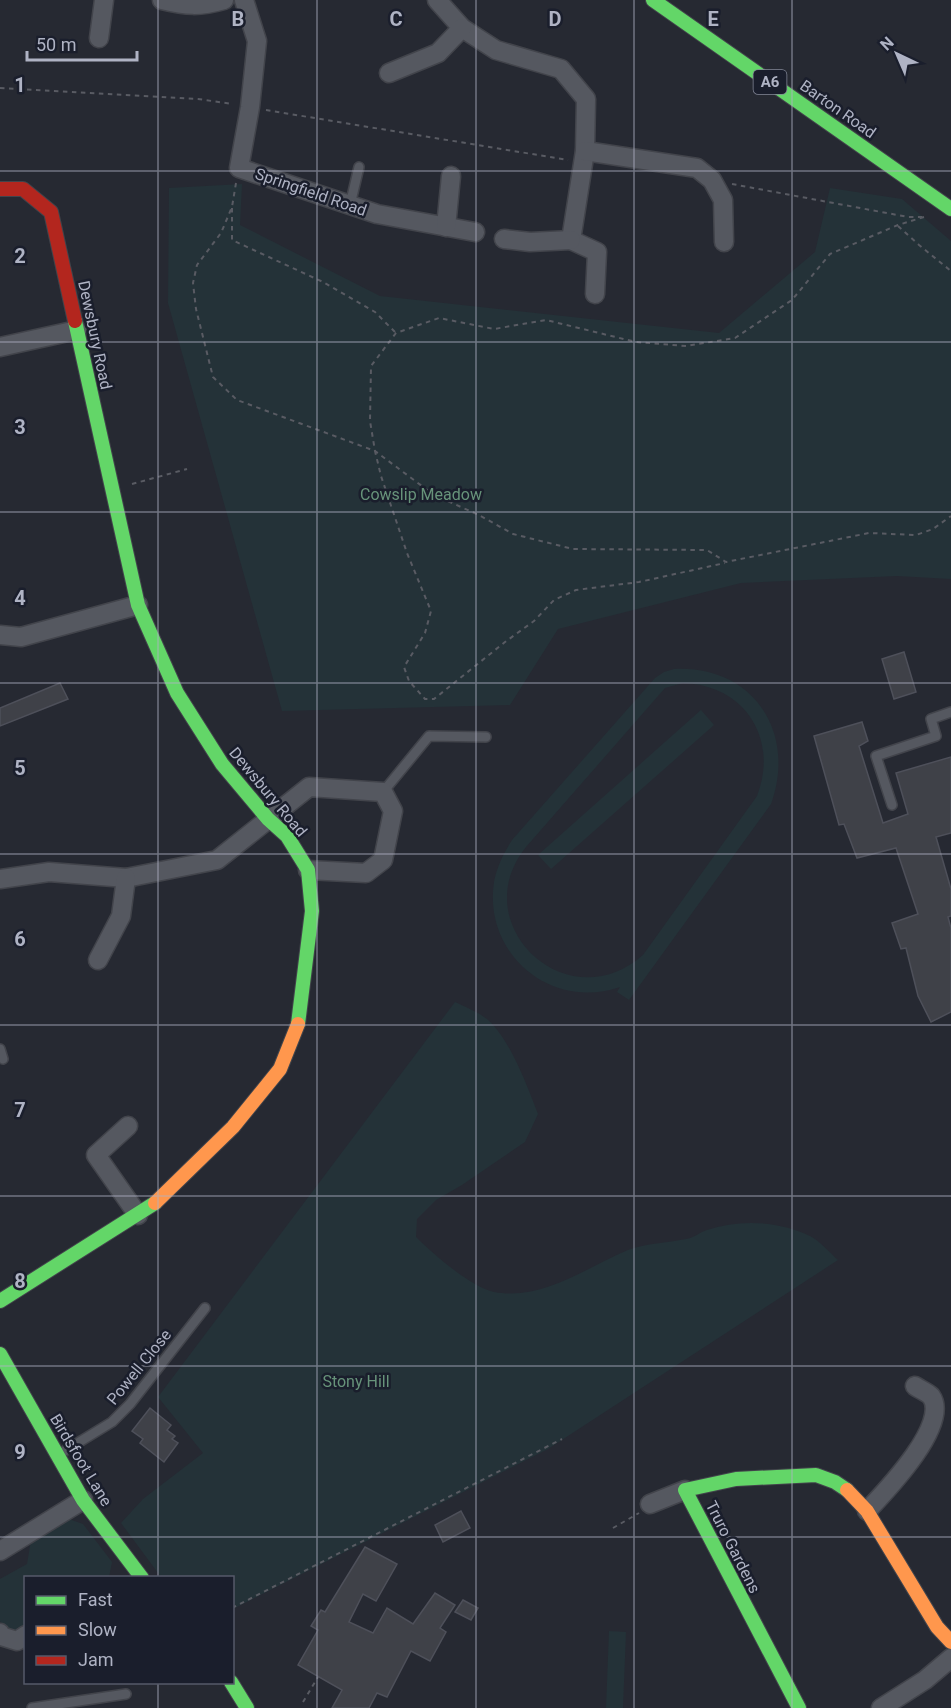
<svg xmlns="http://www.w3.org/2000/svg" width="951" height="1708" font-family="Roboto,sans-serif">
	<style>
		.green { fill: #243238; fill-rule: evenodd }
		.building { fill: #3f4148; stroke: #4e505a; stroke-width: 1.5 }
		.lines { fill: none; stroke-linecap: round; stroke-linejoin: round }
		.lane-casing { stroke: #42444b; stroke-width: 12 }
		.street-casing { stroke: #42444b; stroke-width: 21 }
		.fast-casing { stroke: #42444b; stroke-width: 16 }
		.slow-casing { stroke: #42444b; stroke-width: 16 }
		.jam-casing { stroke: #42444b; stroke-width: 16 }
		.path { stroke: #595b63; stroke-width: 2; stroke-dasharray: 4.5 4.5; stroke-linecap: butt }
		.lane { stroke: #555860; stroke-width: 9 }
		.street { stroke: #555860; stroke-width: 18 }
		.fast { stroke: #63d668; stroke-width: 14 }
		.slow { stroke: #ff974d; stroke-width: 14 }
		.jam { stroke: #b3261e; stroke-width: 14 }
		.grid { fill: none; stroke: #afb3c4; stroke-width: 1.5; stroke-opacity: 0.55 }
		.labels { text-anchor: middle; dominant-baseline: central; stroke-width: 5; stroke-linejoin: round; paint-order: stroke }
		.shield { fill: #1a1e2c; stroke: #828696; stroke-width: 1.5 }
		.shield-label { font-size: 15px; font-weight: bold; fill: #afb3c4 }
		.street-label { font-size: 16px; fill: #afb3c4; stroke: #1a1e2c }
		.park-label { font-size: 16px; fill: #67937a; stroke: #1a1e2c }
		.grid-label { font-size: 20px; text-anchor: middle; font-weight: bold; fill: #afb3c4; stroke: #1a1e2c; stroke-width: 5; stroke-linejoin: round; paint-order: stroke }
	</style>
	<rect width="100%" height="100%" fill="#262932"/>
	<g class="green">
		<path d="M242 184 240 225 380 296 719 333 815 252 830 188 902 199 951 241V579L897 576 741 583 558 629 510 705 282 711 168 303 169 188Z"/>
		<path d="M674 669C753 665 797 732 771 804L629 1000 617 992 620 987C551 1011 483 954 494 882 497 866 504 853 512 840L655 678 664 672ZM683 683C745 685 779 739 757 796L643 955C567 1022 464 924 526 847L665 688Z"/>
		<path d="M701 710 714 725 551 869 538 855Z"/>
		<path d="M455 1002C465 1007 476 1011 484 1017 508 1033 528 1088 538 1114L525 1142 462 1185 436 1200 417 1219 416 1237C433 1254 471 1287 494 1292 543 1301 585 1268 628 1250 646 1243 667 1243 686 1239 694 1238 700 1232 707 1230 740 1219 779 1221 810 1236 820 1241 829 1252 838 1260L548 1449 233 1609 232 1578 161 1577 121 1523 143 1499 203 1453 158 1397Z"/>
		<path d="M66 1518 83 1524 112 1562 109 1577 26 1578 25 1630 22 1632 6 1631 0 1621V1579L27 1564 31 1540Z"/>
		<path d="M609 1631 626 1632 623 1708H606Z"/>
	</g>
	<g class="building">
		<path d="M904 652 916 692 894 699 882 659Z"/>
		<path d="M60 683 68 699 0 726V708Z"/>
		<path d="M862 722 868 741 859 746 883 823 908 814 896 773 951 757V833L936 837 951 889V916L948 917 951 928V1012L931 1022 918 996 906 948 901 949 892 923 918 914 896 848 857 858 844 824 839 825 814 736Z"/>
		<path d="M150 1408 171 1425 167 1430 175 1436 172 1439 178 1443 164 1462 140 1443 143 1439 132 1431Z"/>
		<path d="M461 1511 470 1528 443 1542 435 1525Z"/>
		<path d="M365 1547 397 1564 376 1601 363 1594 349 1622 373 1633 387 1608 413 1624 435 1593 455 1605 440 1628 446 1632 430 1661 411 1651 387 1697 377 1693 369 1708H332L342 1690 298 1665 318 1630 311 1626 321 1610 325 1612Z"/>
		<path d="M463 1600 478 1608 471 1620 455 1612Z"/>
	</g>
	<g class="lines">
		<g class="lane-casing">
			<g id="lane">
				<path d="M350 205 359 167"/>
				<path d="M383 792 429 736 486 737"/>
				<path d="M892 805 876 756 936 736 931 719 951 712"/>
				<path d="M0 1049 3 1059"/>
				<path d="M58 1455 112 1422 130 1404 205 1308"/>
				<path d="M32 1708 126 1694"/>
			</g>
		</g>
		<g class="street-casing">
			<g id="street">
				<path d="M162 0C186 6 200 7 224 0"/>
				<path d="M244 0 257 41 250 107 239 168 377 214 475 232"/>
				<path d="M437 0 462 28 496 50 561 69 586 99 585 151 571 240 597 252 595 294"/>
				<path d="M99 38 104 0"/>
				<path d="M389 73 438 53 462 28"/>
				<path d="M585 151 697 168 712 180 723 200 724 242"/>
				<path d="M446 227 451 176"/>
				<path d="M504 239 530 242 571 240"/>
				<path d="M0 347 77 330"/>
				<path d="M0 635 21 637 138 605"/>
				<path d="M0 879 49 872 126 878 217 860 309 787 383 792 393 811 383 860 366 873 308 870"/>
				<path d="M98 960 121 916 126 878"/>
				<path d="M128 1126 96 1155 138 1215"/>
				<path d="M650 1504 685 1490"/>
				<path d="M867 1511C885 1492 951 1424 931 1396 927 1392 919 1389 915 1386"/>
				<path d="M0 1551 83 1500"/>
				<path d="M0 1633 1 1636 17 1641 26 1635"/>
				<path d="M881 1708 925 1680 951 1658"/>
			</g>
		</g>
		<g class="fast-casing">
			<g id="fast">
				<path d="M653 0 951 209"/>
				<path d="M75 321 138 605 177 693 222 764 268 819 287 836 308 870 312 911 298 1024"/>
				<path d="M0 1301 155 1203"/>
				<path d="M0 1354 83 1500 142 1578"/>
				<path d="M231 1682 247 1708"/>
				<path d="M799 1708 685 1490 736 1479 816 1475 835 1482 847 1490"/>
			</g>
		</g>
		<g class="slow-casing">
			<g id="slow">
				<path d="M155 1203 233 1127 280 1069 298 1024"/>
				<path d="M847 1490 867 1511 937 1627 951 1642"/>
			</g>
		</g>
		<g class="jam-casing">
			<path id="jam" d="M0 189H23L51 212 75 321"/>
		</g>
		<g class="path">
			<path d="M0 88 198 99 233 104"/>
			<path d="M266 110 568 160"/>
			<path d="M236 183 232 207 221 233 197 265 193 283 196 309 213 377 237 400 375 451 381 476 407 553 431 611 425 633 404 667 409 681 425 699H434L505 642 534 621 554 600 576 590 639 582 725 563"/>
			<path d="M732 184 908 217H922"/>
			<path d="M232 208V240L323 282 375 312 396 333"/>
			<path d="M924 217 898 225 830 254 792 300 735 338 686 346 636 342 546 320 494 329 439 318 396 333 371 366 370 421 375 451 434 495 479 515 513 534 573 549 707 550 726 562 869 533 916 535 933 529 951 516"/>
			<path d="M898 226 919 245 951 271"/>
			<path d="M132 484 187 469"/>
			<path d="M613 1528 639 1513"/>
			<path d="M232 1608 562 1439"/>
			<path d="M303 1702 318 1677"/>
		</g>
		<use href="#lane" class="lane"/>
		<use href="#street" class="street"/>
		<use href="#fast" class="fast"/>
		<use href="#slow" class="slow"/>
		<use href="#jam" class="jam"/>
	</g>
	<path class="grid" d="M158 0V1578M317 0V1708M476 0V1708M634 0V1708M792 0V1708M0 171H951M0 342H951M0 512H951M0 683H951M0 854H951M0 1025H951M0 1196H951M0 1366H951M0 1537H951M158 1682V1708"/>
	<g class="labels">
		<rect class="shield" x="753.5" y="70" width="33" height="24" rx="4.5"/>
		<g class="shield-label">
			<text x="770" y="82">A6</text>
		</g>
		<g class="street-label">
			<text transform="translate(838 109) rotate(35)">Barton Road</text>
			<text transform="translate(311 192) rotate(19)">Springfield Road</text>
			<text transform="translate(95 335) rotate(78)">Dewsbury Road</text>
			<text transform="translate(268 792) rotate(50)">Dewsbury Road</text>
			<text transform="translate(139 1367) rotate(-51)">Powell Close</text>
			<text transform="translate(81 1460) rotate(59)">Birdsfoot Lane</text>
			<text transform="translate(733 1547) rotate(63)">Truro Gardens</text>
		</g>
		<g class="park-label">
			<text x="421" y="494">Cowslip Meadow</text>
			<text x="356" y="1381">Stony Hill</text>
		</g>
	</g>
	<g class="grid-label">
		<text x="238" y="26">B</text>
		<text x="396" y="26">C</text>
		<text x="555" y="26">D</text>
		<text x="713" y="26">E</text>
		<text x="20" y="92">1</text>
		<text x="20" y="263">2</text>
		<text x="20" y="434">3</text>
		<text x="20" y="605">4</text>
		<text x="20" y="775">5</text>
		<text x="20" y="946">6</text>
		<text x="20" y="1117">7</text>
		<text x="20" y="1288">8</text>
		<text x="20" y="1459">9</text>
	</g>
	<rect x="24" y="1576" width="210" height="108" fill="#1a1e2c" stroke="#565a69" stroke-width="1.5"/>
	<rect x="36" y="1596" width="30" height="9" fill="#63d668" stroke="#565a69" stroke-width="1.5"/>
	<text x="78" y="1606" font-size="18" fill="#afb3c4">Fast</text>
	<rect x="36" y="1626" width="30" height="9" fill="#ff974d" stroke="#565a69" stroke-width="1.5"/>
	<text x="78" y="1636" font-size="18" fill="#afb3c4">Slow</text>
	<rect x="36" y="1656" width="30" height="9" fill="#b3261e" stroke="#565a69" stroke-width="1.5"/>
	<text x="78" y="1666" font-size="18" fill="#afb3c4">Jam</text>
	<g transform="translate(897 54) rotate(316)" stroke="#1a1e2c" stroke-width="4.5" paint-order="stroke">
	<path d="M0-4.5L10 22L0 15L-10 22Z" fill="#afb3c4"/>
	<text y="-9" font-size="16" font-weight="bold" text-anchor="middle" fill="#afb3c4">N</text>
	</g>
	<path d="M27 51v9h110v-9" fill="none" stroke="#afb3c4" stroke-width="3"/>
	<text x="36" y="51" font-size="18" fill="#afb3c4" stroke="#1a1e2c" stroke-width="4.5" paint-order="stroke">50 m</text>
</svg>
